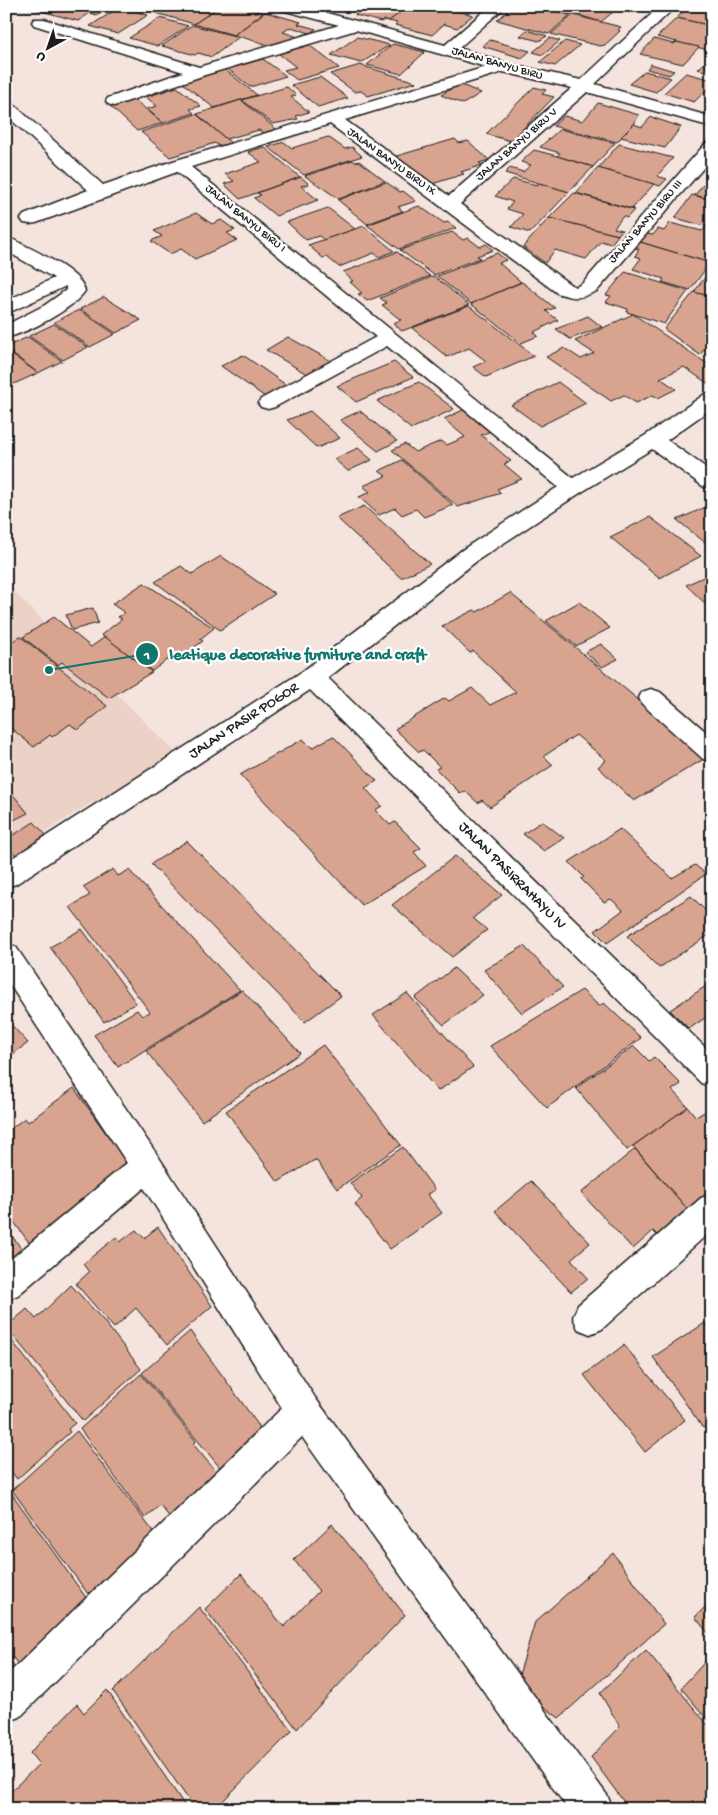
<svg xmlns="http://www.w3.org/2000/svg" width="718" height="1815" font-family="'Gochi Hand',sans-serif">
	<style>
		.built { fill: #ecd1c6 }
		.building { fill: #d9a48f; stroke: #1c1c1c }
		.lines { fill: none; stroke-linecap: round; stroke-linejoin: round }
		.street-casing { stroke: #1c1c1c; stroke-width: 3 }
		.street { fill: #fff; fill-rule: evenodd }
		.labels { text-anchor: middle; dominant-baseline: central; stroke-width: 4.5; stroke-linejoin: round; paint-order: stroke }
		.far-street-label { font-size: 12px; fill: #1c1c1c; stroke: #fff }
		.street-label { font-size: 15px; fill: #1c1c1c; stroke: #fff }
		.leader { fill: none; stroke: #0f766e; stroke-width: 2 }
		.callout-dot { fill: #0f766e; stroke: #fff; stroke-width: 2 }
		.mark-label { font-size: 15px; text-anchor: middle; font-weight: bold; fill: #fff }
		.callout-label { font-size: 16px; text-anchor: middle; font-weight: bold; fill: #0f766e; stroke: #fff; stroke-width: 4.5; stroke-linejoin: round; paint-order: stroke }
	</style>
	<rect width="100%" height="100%" fill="#f4e4dd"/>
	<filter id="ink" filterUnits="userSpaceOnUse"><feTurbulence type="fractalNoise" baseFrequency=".02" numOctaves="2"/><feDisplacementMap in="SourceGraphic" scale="10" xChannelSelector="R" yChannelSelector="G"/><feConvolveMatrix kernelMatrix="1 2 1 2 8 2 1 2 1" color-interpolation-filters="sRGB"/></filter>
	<g filter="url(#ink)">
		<path class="built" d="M6 584 178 755 81 809 6 857Z"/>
		<g class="building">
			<path d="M24 6H55L45 12Z"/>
			<path d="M55 6H111L97 15 90 13 78 21 45 12Z"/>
			<path d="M130 6H166L156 13Z"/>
			<path d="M166 6H220L194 24 156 13Z"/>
			<path d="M220 6H243L263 13 234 35 194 24Z"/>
			<path d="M366 6H409L389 21 384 20 381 22 355 15Z"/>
			<path d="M409 6H438L473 15 457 28 444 24 432 35 395 25 397 23 389 21Z"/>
			<path d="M448 6H477L470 12Z"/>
			<path d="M514 6 536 10 540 7 570 15 549 34 497 20Z"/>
			<path d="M540 6H580L570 15Z"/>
			<path d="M585 6H620L601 22 575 14Z"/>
			<path d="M688 6H712V26L677 18Z"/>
			<path d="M120 7 148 15 118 34 90 26Z"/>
			<path d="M265 12 301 22 298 24 316 29 310 33 291 27 283 32 298 37 269 45 234 35Z"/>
			<path d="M573 15 621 27 618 30 620 31 605 45 600 46 551 34Z"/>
			<path d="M160 18 188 26 158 46 129 38Z"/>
			<path d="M677 18 712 26V46L708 50 657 37Z"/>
			<path d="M192 25 239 37 212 57 198 53 195 55 162 46Z"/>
			<path d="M527 30 547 36 539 41 520 36Z"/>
			<path d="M357 37 390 45 361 63 331 55Z"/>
			<path d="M550 38 560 41 543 55 533 52Z"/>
			<path d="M654 39 674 44 676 42 699 47 683 64 640 54Z"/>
			<path d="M490 40 530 51 522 58 482 46Z"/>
			<path d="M565 41 580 45 555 66 540 62Z"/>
			<path d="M393 44 425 52 401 74 367 65Z"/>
			<path d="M309 45 339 68 297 80 284 70 296 67 279 54Z"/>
			<path d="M712 57V73L698 69Z"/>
			<path d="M263 59 286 76 250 87 228 69Z"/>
			<path d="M651 64 674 71 669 75 647 69Z"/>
			<path d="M360 65 416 82 368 96 361 91 355 92 330 74Z"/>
			<path d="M223 68 257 95 214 108 179 80 191 77 193 79Z"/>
			<path d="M645 71 671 78 656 92 629 84Z"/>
			<path d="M686 73 712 80V85L694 102 664 93Z"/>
			<path d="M320 77 348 98 318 107 291 85Z"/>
			<path d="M459 84 481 93 463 104 441 95Z"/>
			<path d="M177 87 201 106 190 109 194 113 163 123 147 109 157 106 146 97Z"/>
			<path d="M287 87 296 95 291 97 309 112 296 116 298 119 273 124 242 100Z"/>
			<path d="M534 87 546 90 542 94 554 97 511 141 486 134Z"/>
			<path d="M131 97 163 123 137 131 110 106Z"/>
			<path d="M241 100 276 129 263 133 259 130 226 139 197 114Z"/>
			<path d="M598 103 639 115 634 124 617 142 553 126 564 116 583 121Z"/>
			<path d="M196 114 231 143 219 146 215 143 170 157 141 132Z"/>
			<path d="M651 117 681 127 665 148 621 137 634 124 642 127Z"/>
			<path d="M560 129 615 143 593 167 557 156 560 153 540 147Z"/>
			<path d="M328 137 345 149 352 147 362 156 304 175 268 147 284 142 292 148Z"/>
			<path d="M455 139 459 143 468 141 489 160 479 163 482 165 461 172 464 174 432 184 393 157Z"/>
			<path d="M619 144 673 158 657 176 667 179 660 186 598 168Z"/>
			<path d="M264 147 300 177 240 199 224 184 234 181 225 174 261 162 248 152Z"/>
			<path d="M534 150 557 156 593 167 569 192 505 173 510 168 523 172 531 165 521 162Z"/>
			<path d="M352 160 356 162 359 161 385 181 339 199 305 176Z"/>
			<path d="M598 168 654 184 632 209 576 193Z"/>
			<path d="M301 177 309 184 301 186 318 200 276 216 254 198 261 195 257 193Z"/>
			<path d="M513 179 537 185 539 183 569 192 530 233 511 227 523 214 507 209 513 202 495 196Z"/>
			<path d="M712 180V200L695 195 703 185 708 186Z"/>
			<path d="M386 182 400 192 403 191 416 201 398 207 403 211 367 224 338 200Z"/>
			<path d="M574 193 634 210 627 218 623 216 614 228 622 230 618 235 549 218Z"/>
			<path d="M692 195 712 200V228L675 218Z"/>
			<path d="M419 206 444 223 448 222 456 228 399 249 367 225Z"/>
			<path d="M328 208 355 229 324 240 319 236 306 240 287 222Z"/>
			<path d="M196 213 212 224 221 220 235 230 227 233 237 240 195 259 181 249 170 254 151 241 162 236 154 231Z"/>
			<path d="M549 218 618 235 611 244 601 241 586 259 555 250 545 263 523 247Z"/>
			<path d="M670 223 702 231 705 228 712 230 710 263 640 242 647 234 653 235 658 229 664 231Z"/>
			<path d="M364 226 394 251 379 257 374 253 339 267 327 257 323 258 308 245Z"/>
			<path d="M452 232 463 240 468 238 480 247 486 244 493 250 477 256 480 258 434 275 400 250Z"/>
			<path d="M640 242 710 263 690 290 662 282 664 279 633 269 641 258 635 256 639 249 635 248Z"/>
			<path d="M397 252 430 276 367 301 358 294 362 293 350 282 353 281 343 272Z"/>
			<path d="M497 253 506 260 499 263 521 282 471 304 437 276Z"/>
			<path d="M712 268V297L694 292Z"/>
			<path d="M625 272 688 291 664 324 627 312 628 309 606 302 611 296 606 295Z"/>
			<path d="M434 276 469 305 402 331 393 323 401 320 382 305 387 303 380 298Z"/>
			<path d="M522 282 555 308 546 311 558 320 534 332 538 336 521 343 471 304Z"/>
			<path d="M694 292 712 297V343L709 342 700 355 664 329Z"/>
			<path d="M104 297 141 320 116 333 80 309Z"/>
			<path d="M469 306 534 356 486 377 473 367 486 361 469 348 447 357 412 328Z"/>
			<path d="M79 310 115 334 90 347 54 322Z"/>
			<path d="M633 314 712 367V384L710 385 684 367 660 378 676 389 658 398 653 395 636 403 624 395 611 401 546 357 564 348 581 359 594 353 575 341Z"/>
			<path d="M588 316 602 327 570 339 556 329Z"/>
			<path d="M54 324 88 347 63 360 29 336Z"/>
			<path d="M28 337 62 361 38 373 6 349V347Z"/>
			<path d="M288 337 335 363 312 377 266 350Z"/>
			<path d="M6 351 38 373 14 384 6 378Z"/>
			<path d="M243 355 289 387 268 399 221 366Z"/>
			<path d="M394 362 413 377 356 402 337 386Z"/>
			<path d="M419 382 454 409 411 429 377 401Z"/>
			<path d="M558 382 586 403 540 426 511 405Z"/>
			<path d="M465 409 491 431 481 435 511 461 504 464 522 479 497 489 501 493 458 507 392 450 405 444 415 452 441 441 447 445 465 437 444 419Z"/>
			<path d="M310 411 340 438 317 448 287 420Z"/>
			<path d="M360 411 397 441 378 451 340 420Z"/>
			<path d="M358 448 372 460 348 471 334 459Z"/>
			<path d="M402 460 453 505 424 517 416 509 402 515 395 508 379 515 359 497 370 492 363 486 386 476 379 471Z"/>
			<path d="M710 505 712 506V548L677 520Z"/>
			<path d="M364 506 430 564 401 578 337 518Z"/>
			<path d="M650 517 701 556 660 578 610 537Z"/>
			<path d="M221 556 275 594 220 630 155 582 181 566 192 574Z"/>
			<path d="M712 573V610L686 585Z"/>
			<path d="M144 583 214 628 200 639 203 641 172 663 167 660 152 671 101 635 122 619 118 617 125 613 112 604Z"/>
			<path d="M510 593 707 757 634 801 598 767 606 760 576 735 544 756 553 765 490 807 482 800 478 803 465 791 460 793 436 769 440 767 423 750 419 752 395 729 445 698 449 701 472 688 490 705 516 692 473 651 470 653 442 626 474 610 477 612Z"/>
			<path d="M579 602 610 628 576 646 546 621Z"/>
			<path d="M93 608 98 623 72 630 66 615Z"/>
			<path d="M54 617 91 647 105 637 152 672 109 698 62 662 58 665 23 637Z"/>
			<path d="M20 636 107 706 78 730 70 724 52 737 50 735 34 747 6 724V646Z"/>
			<path d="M601 644 618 659 602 667 585 652Z"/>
			<path d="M333 736 377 781 365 788 382 806 375 810 390 825 395 822 421 848 414 852 426 866 362 905 240 775 303 739 312 748Z"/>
			<path d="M6 786 28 813 6 824Z"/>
			<path d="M542 821 564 838 544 851 523 834Z"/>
			<path d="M34 822 46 835 16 855 6 846V840Z"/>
			<path d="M620 829 672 878 695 865 706 874 607 943 595 931 623 910 611 899 604 902 581 879 584 877 569 862Z"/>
			<path d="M187 841 341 996 305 1022 151 864Z"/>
			<path d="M455 856 502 895 473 918 487 930 452 957 392 905Z"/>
			<path d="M113 869 118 876 129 870 240 990 118 1067 94 1035 137 1010 142 1016 150 1012 70 907 90 895 83 887Z"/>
			<path d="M691 896 712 917V933L659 968 627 936Z"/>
			<path d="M82 929 136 1003 104 1022 50 947Z"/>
			<path d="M524 946 563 987 522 1013 484 970Z"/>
			<path d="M454 968 483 995 444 1025 415 998Z"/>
			<path d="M712 982V1013L689 1029 670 1010Z"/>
			<path d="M242 990 300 1053 202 1121 146 1051Z"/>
			<path d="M582 990 599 1006 604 1003 641 1038 547 1108 490 1046Z"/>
			<path d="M407 993 473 1067 438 1091 373 1015Z"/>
			<path d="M6 1019 28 1043 6 1059Z"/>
			<path d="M323 1045 401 1145 337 1189 316 1160 313 1161 278 1182 226 1111Z"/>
			<path d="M634 1046 649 1061 654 1057 681 1084 672 1090 688 1107 627 1150 576 1088Z"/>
			<path d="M74 1088 129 1166 91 1198 88 1195 61 1218 33 1248 6 1211V1132L25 1118 28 1122Z"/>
			<path d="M688 1107 696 1117 706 1111 712 1117V1195L690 1212 633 1146Z"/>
			<path d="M403 1147 435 1190 427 1194 442 1213 390 1249 355 1204 362 1198 350 1183Z"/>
			<path d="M635 1149 690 1212 659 1237 653 1231 633 1249 581 1193Z"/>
			<path d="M531 1181 590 1243 571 1259 588 1278 571 1292 495 1211Z"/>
			<path d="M158 1227 212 1306 167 1345 136 1308 114 1328 76 1284 89 1272 83 1264 116 1237 120 1242 136 1230 144 1238Z"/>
			<path d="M6 1228 27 1256 6 1272Z"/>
			<path d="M71 1285 103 1320 141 1369 83 1421 6 1327 27 1309 36 1319Z"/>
			<path d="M705 1323 712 1332V1422L703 1428 653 1357Z"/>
			<path d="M190 1331 264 1433 222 1470 142 1373Z"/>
			<path d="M10 1338 75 1423 68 1429 70 1432 17 1479 6 1465V1341Z"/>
			<path d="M624 1345 685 1420 645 1452 584 1375Z"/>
			<path d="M141 1374 196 1441 193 1444 218 1474 171 1519 160 1505 145 1518 80 1429Z"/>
			<path d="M77 1431 155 1534 88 1594 12 1490Z"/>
			<path d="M10 1491 89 1602 22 1670 6 1648V1495Z"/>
			<path d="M332 1524 405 1615 297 1729 205 1609 241 1574 284 1627 319 1591 294 1560Z"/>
			<path d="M613 1553 664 1624 559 1718 516 1685 535 1622Z"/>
			<path d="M712 1600V1638L695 1617Z"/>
			<path d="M199 1607 292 1731 215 1809H195L113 1691Z"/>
			<path d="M646 1650 712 1730V1809H629L591 1757 620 1727 600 1693Z"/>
			<path d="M6 1654 19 1673 6 1685Z"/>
			<path d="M712 1654V1725L681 1688Z"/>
			<path d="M107 1690 187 1809H14L6 1796 39 1764 30 1753 77 1704 84 1713Z"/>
		</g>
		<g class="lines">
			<g class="street-casing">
				<g id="street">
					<path d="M276 6H301L445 45 490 6H506L459 48 506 63 581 80 660 6H676L595 84 712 117V127L587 92 460 204 571 285 576 287 583 283 706 143 712 142V158L597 291C579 299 576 299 557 293L330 124 191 167 573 478 646 435 705 394 712 392V408L667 440 712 472V489L704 487 652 449 580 493 478 560 328 678 712 1054V1087L701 1083 310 690 16 884 6 887V862L303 671 462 550 558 487 387 346 275 407 268 409 261 407 258 403 261 399 376 337 177 172 36 223 30 224 24 223 21 219 24 215 88 190 6 115V101L12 103 103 185 173 161 486 67 356 30 205 75 114 106 108 104 106 101 108 98 183 72 34 25 32 22 34 19H44L199 67 339 25 278 9ZM503 72 572 88 449 196 345 120Z"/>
					<path d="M6 238 12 239C31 249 82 271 85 291 72 310 29 332 6 338V325L45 305 66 290V286L6 314V301L54 278 6 251Z"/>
					<path d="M651 689 660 692 712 737V761L703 759 642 704 639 698 642 692Z"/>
					<path d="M6 943 16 947 158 1156 316 1399 607 1795 613 1809H568L302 1437 20 1717 6 1722V1676L282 1408 144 1188 18 1295 6 1300V1263L127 1163 6 979Z"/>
					<path d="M712 1194V1230L602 1329 590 1334 578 1329 573 1317 578 1305 701 1198Z"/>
				</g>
			</g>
			<use href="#street" class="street"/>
		</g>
	</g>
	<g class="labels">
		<g class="far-street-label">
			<text transform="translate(497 64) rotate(16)">JALAN BANYU BIRU</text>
			<text transform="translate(517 145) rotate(-41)">JALAN BANYU BIRU V</text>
			<text transform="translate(391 162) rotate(36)">JALAN BANYU BIRU IX</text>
			<text transform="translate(245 219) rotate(39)">JALAN BANYU BIRU I</text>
			<text transform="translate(646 222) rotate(-49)">JALAN BANYU BIRU III</text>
		</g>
		<g class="street-label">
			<text transform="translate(244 721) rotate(-33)">JALAN PASIR POGOR</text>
			<text transform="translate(512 876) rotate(45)">JALAN PASIRRAHAYU IV</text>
		</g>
	</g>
	<path class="leader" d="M49 670L147 654"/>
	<g class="callout-dot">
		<circle cx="49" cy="670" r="5"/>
		<circle cx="147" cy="654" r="12"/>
	</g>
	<g class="mark-label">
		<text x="147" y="659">1</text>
	</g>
	<g class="callout-label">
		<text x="298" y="659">leatique decorative furniture and craft</text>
	</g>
	<rect width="718" height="1815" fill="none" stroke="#fff" stroke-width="25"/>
	<rect x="12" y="12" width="693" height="1790" fill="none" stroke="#1c1c1c" stroke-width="2" filter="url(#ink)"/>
	<g transform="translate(48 48) rotate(220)" stroke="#ffffff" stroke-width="4" paint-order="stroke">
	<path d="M0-4L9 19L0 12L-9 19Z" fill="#1c1c1c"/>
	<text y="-8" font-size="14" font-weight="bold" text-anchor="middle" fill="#1c1c1c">U</text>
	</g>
</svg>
